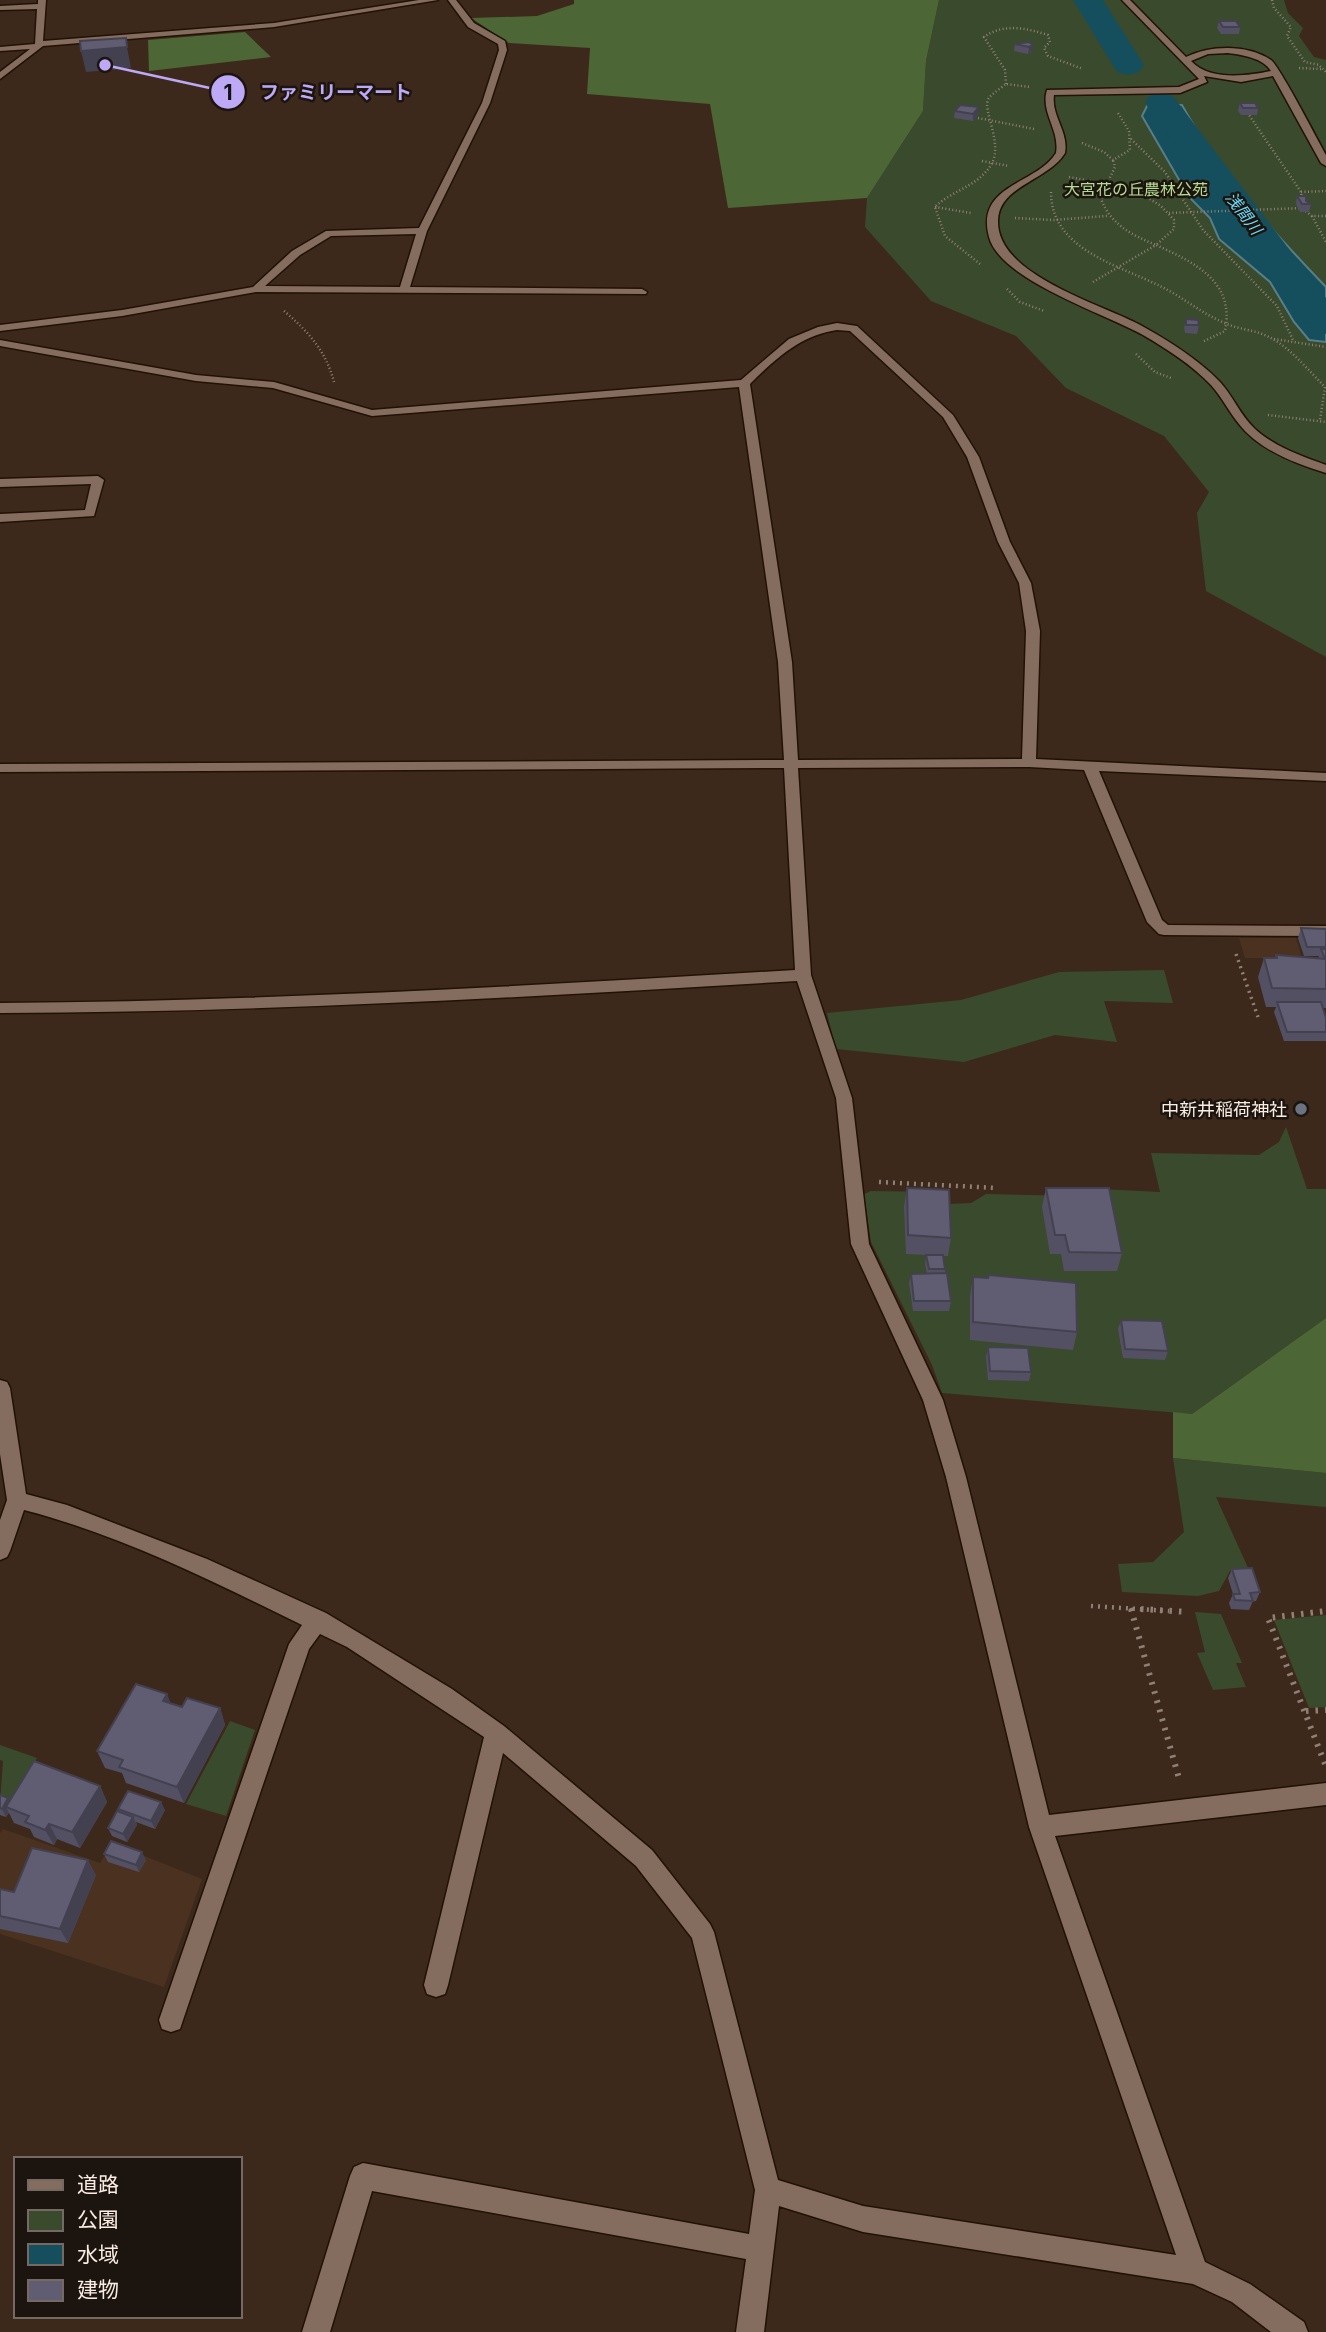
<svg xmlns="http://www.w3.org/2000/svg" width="1326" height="2332" font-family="Inter,'Noto Sans JP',sans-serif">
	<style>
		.built { fill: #4a3120 }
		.green { fill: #3a4a2c }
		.forest { fill: #4c6635 }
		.water { fill: #154f5e; stroke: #597e86; stroke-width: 2 }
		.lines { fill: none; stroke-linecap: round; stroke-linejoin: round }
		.river { fill: #154f5e; fill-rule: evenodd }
		.minor-casing { stroke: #221105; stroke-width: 3 }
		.path-far3 { stroke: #918075; stroke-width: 2.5; stroke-dasharray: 1 2.5; stroke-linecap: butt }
		.path-far2 { stroke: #918075; stroke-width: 3.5; stroke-dasharray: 2 4.5; stroke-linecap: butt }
		.path-far1 { stroke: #918075; stroke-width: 4.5; stroke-dasharray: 2 5; stroke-linecap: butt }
		.path { stroke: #918075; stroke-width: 6; stroke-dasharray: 2.5 7; stroke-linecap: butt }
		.minor { fill: #846d5e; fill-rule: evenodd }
		.wall { fill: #535063 }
		.shaded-wall { fill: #434150 }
		.building { fill: #605d73; stroke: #434150; stroke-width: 2 }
		.worship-dot { fill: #6b7280; stroke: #1c140e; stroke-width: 2.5 }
		.labels { text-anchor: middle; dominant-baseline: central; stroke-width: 5; stroke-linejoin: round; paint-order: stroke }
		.far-park-label { font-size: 16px; fill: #b4dd91; stroke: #1c140e }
		.far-water-label { font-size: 16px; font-style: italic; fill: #6cdaf9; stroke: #1c140e }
		.poi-label { font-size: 18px; fill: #f9ece3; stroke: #1c140e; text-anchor: end }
		.leader { fill: none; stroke: #bda9f5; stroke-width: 2.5 }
		.callout-dot { fill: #bda9f5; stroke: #1c140e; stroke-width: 2.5 }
		.mark-label { font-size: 21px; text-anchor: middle; font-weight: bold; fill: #111 }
		.callout-label { font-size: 19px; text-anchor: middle; font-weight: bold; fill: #bda9f5; stroke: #1c140e; stroke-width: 5; stroke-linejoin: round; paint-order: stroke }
	</style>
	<rect width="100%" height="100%" fill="#3c291b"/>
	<g class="built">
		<path d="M1239 938H1296L1302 958H1245Z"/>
		<path d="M3 1829 100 1863 112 1843 202 1879 164 1987 0 1934V1833Z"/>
	</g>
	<g class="green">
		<path d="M939 0H1284L1288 13 1303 28 1299 36 1314 57 1326 60V657L1206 591 1197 513 1209 492 1164 436 1066 388 1016 336 931 301 865 227 867 198 923 111 926 61Z"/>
		<path d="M1164 970 1173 1003 1104 1001 1117 1042 1055 1035 964 1062 836 1049 827 1013 961 1000 1059 972Z"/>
		<path d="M1286 1127 1307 1189H1326V1318L1192 1414 942 1393 932 1365 871 1242 864 1194 871 1191 937 1192 948 1204 971 1203 986 1194 1081 1196V1188L1160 1192 1151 1153 1259 1155 1279 1142Z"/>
		<path d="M1173 1458 1326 1473V1507L1216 1497 1249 1570 1230 1571 1219 1591 1198 1596 1122 1592 1118 1564 1153 1562 1184 1532Z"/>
		<path d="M1195 1612 1221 1614 1242 1663H1236L1246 1687 1213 1690 1197 1653 1205 1652Z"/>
		<path d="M1326 1615V1707L1309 1708 1274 1620Z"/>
		<path d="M230 1721 255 1730 226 1816 186 1804Z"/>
		<path d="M0 1745 37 1758 14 1804 0 1802 3 1761 0 1760Z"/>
	</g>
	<g class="forest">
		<path d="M574 0H939L926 61 923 111 867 198 728 208 710 104 587 94 590 48 509 43 471 18 537 16 574 4Z"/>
		<path d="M245 32 271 57 149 71 148 40Z"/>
		<path d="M1326 1318V1473L1173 1458V1412L1192 1414Z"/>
	</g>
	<path class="water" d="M1148 104 1182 105C1219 172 1273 232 1326 287V342L1309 340 1294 322 1270 282 1219 239 1210 218 1189 197 1142 116Z"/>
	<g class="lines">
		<g class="river">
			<path d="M1073 0H1103L1144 65 1139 72 1128 75 1117 72Z"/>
			<path d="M1161 93 1173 96 1326 298V334L1312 330 1285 300 1145 103 1149 96Z"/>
		</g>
		<g class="minor-casing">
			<g id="minor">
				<path d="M38 0H46L43 41 274 23 419 0H438L274 27 43 46 0 79V72L30 49 0 51V47L35 44 37 9 0 10V6L38 4Z"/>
				<path d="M448 0H456L474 23 505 41 507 50 490 103 427 231 410 287 642 289 647 292 646 294 256 292 122 316 0 331V325L122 310 253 287 292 251 326 231 419 228 482 103 499 50 498 44 468 27ZM416 234 400 287 265 286 300 255 331 236Z"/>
				<path d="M1122 0H1130L1186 57C1211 45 1247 44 1271 60 1280 67 1317 139 1326 155V166L1321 163 1273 76 1241 82 1204 76 1207 82 1180 93 1054 95C1051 116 1069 132 1065 153 1048 181 997 186 998 222 998 276 1102 304 1142 326 1169 341 1198 359 1220 382 1233 396 1240 415 1255 429 1275 447 1301 456 1326 465V473C1296 464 1259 450 1239 424 1229 412 1222 397 1211 385 1192 365 1167 349 1143 335 1106 314 1000 280 989 237 975 184 1036 185 1056 153 1060 130 1040 112 1047 90L1179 87 1199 79ZM1228 53C1243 55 1263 58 1271 71 1246 76 1210 81 1191 61L1208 54Z"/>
				<path d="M837 323 857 326 953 415 979 457 1010 542 1031 583 1040 631 1036 759 1326 773V781L1099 771 1162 920 1168 925 1326 926V936L1164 935 1159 934 1147 922 1084 770 1029 767 798 768 811 975 852 1098 869 1244 943 1400 966 1477 1049 1815 1326 1783V1805L1055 1836 1205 2262 1250 2284 1304 2322 1308 2332H1271L1232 2302 1193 2284 863 2232 779 2206 764 2332H736L746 2259 372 2191 330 2332H302L350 2176 354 2167 363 2163 749 2234 755 2190 692 1938 636 1866 503 1753 448 1985 445 1994 436 1997 427 1994 424 1985 484 1737 347 1647 320 1634 309 1649 183 2020 180 2029 171 2032 162 2029 159 2020 289 1644 302 1625C212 1581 121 1535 24 1510L10 1551 7 1557 0 1560V1520L7 1500 0 1454V1380L7 1382 10 1388 26 1494 67 1505 207 1559 326 1613 452 1689 504 1726 652 1850 710 1924 714 1932 778 2180 863 2206 1176 2255 1029 1827 946 1477 923 1400 851 1244 836 1098 797 981C531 997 266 1012 0 1013V1003C265 1001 530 986 795 970L784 768 0 772V764L784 760 778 662 739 387 372 416 273 388 196 381 0 346V340L196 375 274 382 372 410 741 380 789 339 818 327ZM837 330 850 331 943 417 967 457 998 542 1019 583 1026 631 1022 759 798 760 792 662 750 384C775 359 801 335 837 330Z"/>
				<path d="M98 476 104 480 94 516 0 522V514L85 510 91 484 0 487V479Z"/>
			</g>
		</g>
		<g class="path-far3">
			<path d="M1272 0 1274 8 1291 27 1287 36 1305 62 1319 65 1326 72"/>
			<path d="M1299 68 1321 69"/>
			<path d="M1006 84 1005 70 984 37C1004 23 1026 28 1048 35L1050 42 1044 48 1048 56 1083 69"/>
			<path d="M978 118 1034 129"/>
			<path d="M1131 139 1165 172 1203 230 1277 306 1294 342"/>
			<path d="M1082 143 1104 152 1113 160 1130 150 1129 131 1118 113"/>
			<path d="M982 161 1009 166"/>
			<path d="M1069 177 1107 184 1115 167 1113 160"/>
			<path d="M1107 184 1145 196 1161 206 1174 220V229L1156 245C1132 235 1111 225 1101 199Z"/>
			<path d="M1051 192C1051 250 1119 265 1162 287 1184 298 1204 315 1227 324 1241 330 1256 330 1269 337 1291 348 1308 370 1325 387L1320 420"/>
			<path d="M1301 192 1326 191"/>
			<path d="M935 207 971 213"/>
			<path d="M1303 209 1312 216H1326"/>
			<path d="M1169 213 1303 208 1301 192 1247 112"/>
			<path d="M1312 216 1326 242"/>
			<path d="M1015 218 1053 220 1107 216"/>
			<path d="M980 264 945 236 935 207C952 190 980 186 992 163 1003 141 981 109 989 98 993 93 1001 88 1006 84L1030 87"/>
			<path d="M1093 282 1156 245C1195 263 1235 281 1225 331L1202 342"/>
			<path d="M1007 289 1020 302 1044 311"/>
			<path d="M284 311C308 331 326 351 334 382"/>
			<path d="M1274 339 1326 347"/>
			<path d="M1136 354 1155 372 1171 378"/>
			<path d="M1268 415 1326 422"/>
		</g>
		<path class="path-far2" d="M1236 954 1258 1017"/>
		<g class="path-far1">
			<path d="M879 1182 997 1188"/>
			<path d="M1091 1606 1169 1611"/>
			<path d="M1131 1608 1132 1611"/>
		</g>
		<g class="path">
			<path d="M1131 1609 1180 1782"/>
			<path d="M1141 1609 1188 1612"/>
			<path d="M1306 1711 1326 1710"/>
			<path d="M1325 1764 1268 1618 1326 1611"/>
		</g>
		<use href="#minor" class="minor"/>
	</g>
	<g class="wall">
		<path d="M1219 21 1240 27 1239 34H1221L1217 28Z"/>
		<path d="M1029 42 1032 52 1028 54 1014 51 1015 44Z"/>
		<path d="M1240 103 1258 108 1257 115H1241L1238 111Z"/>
		<path d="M955 111 978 115 973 121 954 118Z"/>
		<path d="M1297 196 1311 204 1309 212H1300L1296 204Z"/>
		<path d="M1186 319 1199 325 1197 334 1185 333 1184 328Z"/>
		<path d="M1301 928 1326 929V1008H1323L1326 1018V1041H1284L1274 1012 1276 1007H1266L1258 977 1264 958H1275L1276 955 1318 958 1319 956H1304L1298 938Z"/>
		<path d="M907 1188 951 1238 948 1256H943L945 1269V1273L951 1301 949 1311H913L909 1283 911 1274H927L925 1264 926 1255 906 1254 904 1207Z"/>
		<path d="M1046 1188 1122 1253 1117 1271H1064L1061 1254H1050L1042 1207Z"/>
		<path d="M973 1277 1077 1332 1073 1350 970 1340V1296Z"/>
		<path d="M1121 1320 1168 1351 1165 1360 1123 1358 1118 1329Z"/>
		<path d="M988 1347 1031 1372 1029 1381 988 1380 986 1357Z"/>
		<path d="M1232 1569 1260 1592 1256 1601H1253L1249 1610 1231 1609 1229 1603 1233 1594 1228 1578Z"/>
		<path d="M171 1703 182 1707 220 1708 225 1725 184 1803 126 1783 122 1773 105 1768 97 1751Z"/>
		<path d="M100 1786 107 1802 80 1848 57 1839 54 1845 34 1837 30 1829 14 1823 9 1813 6 1817 0 1815V1795L8 1798 10 1801Z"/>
		<path d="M118 1809 165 1810 155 1829 136 1822 137 1825 127 1842 112 1836 108 1828 119 1812Z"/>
		<path d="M104 1854 146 1860 139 1872 108 1862Z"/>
		<path d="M96 1875 68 1943 0 1929V1889L14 1892Z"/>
	</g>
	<g class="shaded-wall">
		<path d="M1033 45 1032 52 1028 54 1029 47Z"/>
		<path d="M127 47 131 68 86 72 81 51Z"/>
		<path d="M979 107 978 115 973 121V114Z"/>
		<path d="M167 1694 174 1711 163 1701Z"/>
		<path d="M220 1708 225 1725 184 1803 177 1787Z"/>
		<path d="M100 1786 107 1802 80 1848 72 1832Z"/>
		<path d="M8 1798 12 1806 6 1807 9 1813 6 1817 2 1809Z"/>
		<path d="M161 1802 165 1810 155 1829 151 1821Z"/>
		<path d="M133 1817 137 1825 127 1842 123 1834Z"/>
		<path d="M49 1824 57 1839 54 1845 45 1830Z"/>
		<path d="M142 1852 146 1860 139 1872 136 1865Z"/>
		<path d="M88 1860 96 1875 68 1943 60 1929Z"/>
	</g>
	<g class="building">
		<path d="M1219 21H1236L1240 27H1223Z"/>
		<path d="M126 38 127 47 81 51 80 41Z"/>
		<path d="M1029 42 1033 45 1029 47 1015 44Z"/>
		<path d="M1240 103H1255L1258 108H1243Z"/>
		<path d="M960 105 979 107 973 114 955 111Z"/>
		<path d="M1297 196H1306V201L1311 204H1302Z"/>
		<path d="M1186 319 1198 320 1199 325H1186Z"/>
		<path d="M1301 928 1326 929V947H1307Z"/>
		<path d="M1321 949H1326V959H1325Z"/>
		<path d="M1276 955 1326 959V989L1272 988 1264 958H1277Z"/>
		<path d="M1277 1002H1321L1326 1018V1032H1287Z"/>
		<path d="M907 1188 949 1190 951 1238 908 1235Z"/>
		<path d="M1046 1188H1109L1122 1253 1069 1252 1065 1235H1055Z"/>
		<path d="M926 1255H943L945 1269H929Z"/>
		<path d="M947 1273 951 1301H914L911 1274Z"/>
		<path d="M989 1275 1076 1283 1077 1332 973 1322V1277L988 1278Z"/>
		<path d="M1121 1320 1162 1321 1168 1351 1125 1349Z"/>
		<path d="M988 1347 1028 1348 1031 1372 990 1371Z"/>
		<path d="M1252 1568 1260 1592 1250 1593 1253 1601 1235 1600 1233 1594H1240L1232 1569Z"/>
		<path d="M136 1684 167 1694 163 1701 182 1707 187 1698 220 1708 177 1787 119 1767 123 1760 97 1751Z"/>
		<path d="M34 1761 100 1786 72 1832 49 1824 45 1830 25 1822 29 1816 6 1807Z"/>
		<path d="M128 1791 161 1802 151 1821 118 1809Z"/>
		<path d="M0 1795 8 1798 2 1809 0 1808Z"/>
		<path d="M117 1811 133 1817 123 1834 108 1828Z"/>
		<path d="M111 1841 142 1852 136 1865 104 1854Z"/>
		<path d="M32 1848 88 1860 60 1929 0 1916V1889L14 1892Z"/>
	</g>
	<circle class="worship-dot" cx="1301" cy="1109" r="7"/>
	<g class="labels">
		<g class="far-park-label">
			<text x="1136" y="189">大宮花の丘農林公苑</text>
		</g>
		<g class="far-water-label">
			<text transform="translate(1244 213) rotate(53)">浅間川</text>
		</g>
		<g class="poi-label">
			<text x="1287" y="1109">中新井稲荷神社</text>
		</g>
	</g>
	<path class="leader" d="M105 65L228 92"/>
	<g class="callout-dot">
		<circle cx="105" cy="65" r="7"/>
		<circle cx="228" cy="92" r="18"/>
	</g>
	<g class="mark-label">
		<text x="228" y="100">1</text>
	</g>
	<g class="callout-label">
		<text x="336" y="99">ファミリーマート</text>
	</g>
	<rect x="14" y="2157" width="228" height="161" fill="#1c140e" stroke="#746a63" stroke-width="2"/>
	<rect x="28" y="2180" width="35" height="10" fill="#846d5e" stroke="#746a63" stroke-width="2"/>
	<text x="77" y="2192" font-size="21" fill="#f9ece3">道路</text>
	<rect x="28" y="2210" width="35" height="21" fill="#3a4a2c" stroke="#746a63" stroke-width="2"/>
	<text x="77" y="2227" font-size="21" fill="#f9ece3">公園</text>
	<rect x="28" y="2244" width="35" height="21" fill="#154f5e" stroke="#746a63" stroke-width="2"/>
	<text x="77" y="2262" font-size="21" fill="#f9ece3">水域</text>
	<rect x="28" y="2280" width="35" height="21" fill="#605d73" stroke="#746a63" stroke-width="2"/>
	<text x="77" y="2297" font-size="21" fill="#f9ece3">建物</text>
</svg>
